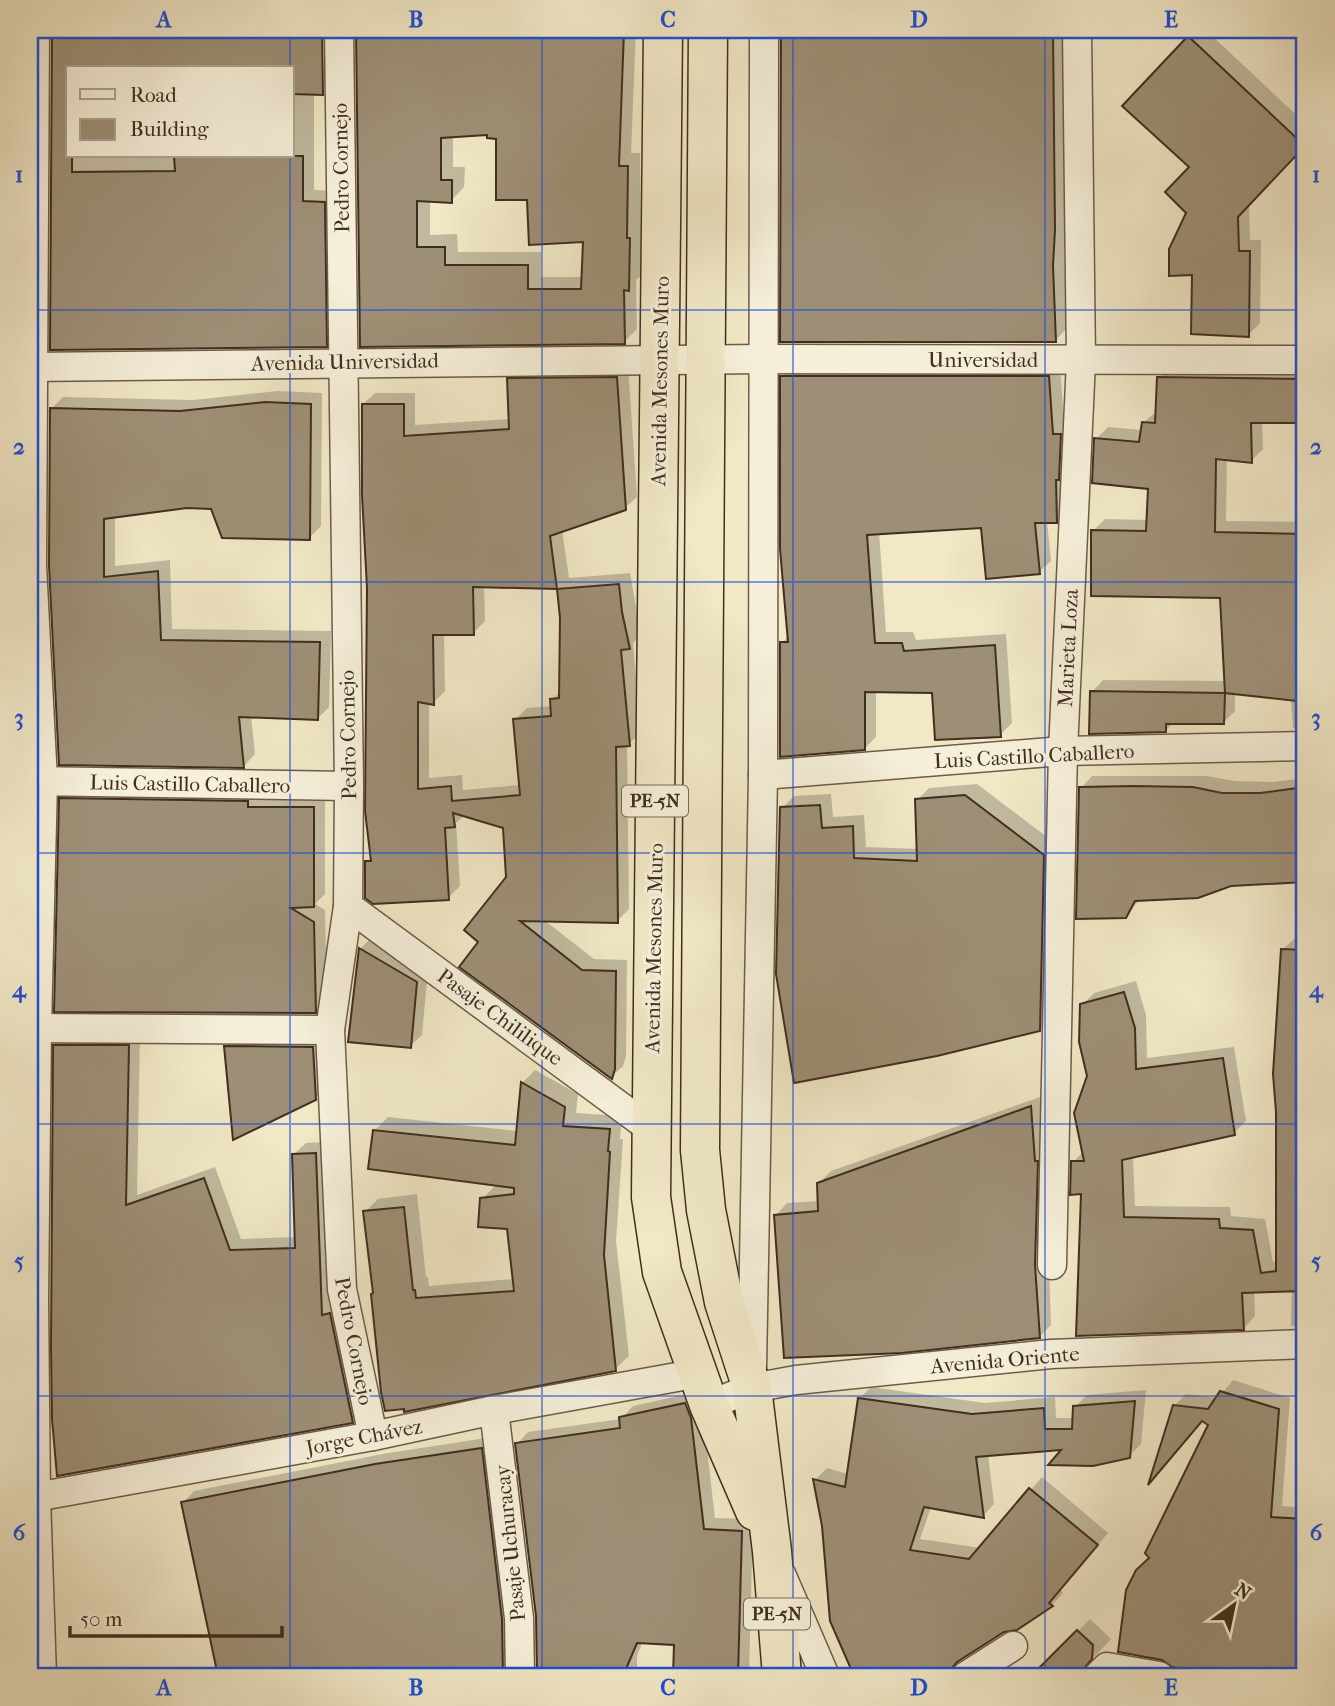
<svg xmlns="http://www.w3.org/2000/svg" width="1335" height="1706" font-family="'IM FELL French Canon',serif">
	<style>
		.shadow { fill: #0003; fill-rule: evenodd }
		.building { fill: #9d8f76; stroke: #412e1f; stroke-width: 2; fill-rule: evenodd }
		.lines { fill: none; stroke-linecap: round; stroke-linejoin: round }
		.minor-casing { stroke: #6d5c49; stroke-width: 31 }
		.trunk-casing { stroke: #412e1f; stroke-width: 41 }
		.minor { stroke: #f6f0da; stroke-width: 28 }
		.trunk { stroke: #f1e8c6; stroke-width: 38 }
		.grid { fill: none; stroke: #1d4ed8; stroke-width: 2; stroke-opacity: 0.55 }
		.labels { text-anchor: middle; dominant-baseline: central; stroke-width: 6; stroke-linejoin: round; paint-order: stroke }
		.shield { fill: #f6f0da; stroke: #776857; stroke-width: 2 }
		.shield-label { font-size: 19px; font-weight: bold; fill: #412e1f }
		.street-label { font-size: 21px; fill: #412e1f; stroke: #f6f0da }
		.neatline { fill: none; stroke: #1d4ed8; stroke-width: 2.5 }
		.grid-label { font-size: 23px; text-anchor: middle; font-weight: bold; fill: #1d4ed8 }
	</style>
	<rect width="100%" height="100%" fill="#f1e8c6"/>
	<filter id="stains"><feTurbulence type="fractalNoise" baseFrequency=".00286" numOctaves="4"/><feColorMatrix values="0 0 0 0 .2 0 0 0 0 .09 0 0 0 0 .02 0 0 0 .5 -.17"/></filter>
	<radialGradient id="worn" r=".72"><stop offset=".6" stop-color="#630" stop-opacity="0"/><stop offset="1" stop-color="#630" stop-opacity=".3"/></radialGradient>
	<g class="shadow">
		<path d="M53 30H319L320 81 314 87V190L336 191 338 334 326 345 52 348ZM68 68H292V156H68Z"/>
		<path d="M357 30H636L631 153H640L641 276 636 280 637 329 624 342 362 345ZM489 133 498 137 529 198 584 241 583 277H541V252H458L457 234 430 235V200L451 201 464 187 465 167H453V135Z"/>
		<path d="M782 30H1064L1066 217 1064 253 1067 328 1056 340 782 341Z"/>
		<path d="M1137 30H1305V82L1303 36 1210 34 1305 123V145L1249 204 1250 240H1261L1260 323 1248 335 1194 274 1189 212 1191 167 1125 105 1193 34 1137 32Z"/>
		<path d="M794 365H1060L1064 422 1072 423 1068 509 1056 521H1047L1051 561 1039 572 982 526 879 532 886 632H913L916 640 1006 634 1012 723 1000 735 933 691H876V737L865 748 782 643 789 636 782 376Z"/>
		<path d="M628 366 637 497 625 508 562 530 569 578 630 573 641 635 633 643 641 733 627 745 629 909 617 921 544 920 594 959 627 960 626 1056 623 1066 611 1077 481 942 508 878 505 827 465 815 456 823 460 886 448 898 367 862 372 857 363 404 375 393H415V425L510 419 509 379 521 367ZM484 585 559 587 562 618 561 691 552 700V706L527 708 515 720 521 785 463 790 462 775 429 778V702L433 703 445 691 444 634 473 633 485 621Z"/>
		<path d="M1171 366 1305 368V729L1293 728 1291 698 1235 692V711L1223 723 1174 722 1165 731 1092 692 1103 680 1226 681 1222 596 1093 531 1105 519 1148 520 1150 488 1096 439 1108 427 1142 430 1143 423 1157 411 1159 378ZM1262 422H1305L1304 522 1226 521 1227 458 1251 461 1263 449Z"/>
		<path d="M278 391 322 393 321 526 309 538 213 507 187 506 115 515V566L170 560 172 629 331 631 329 707 318 718 251 716 255 754 244 766 60 763 51 409 63 397 193 400Z"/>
		<path d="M1092 776H1206L1235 781 1273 782 1305 778V881L1231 884 1140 899 1125 917 1081 788Z"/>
		<path d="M977 784 1055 843 1051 1017 1039 1029 782 808 794 796 831 794 833 817 864 815 866 847 919 849 917 800 929 788Z"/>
		<path d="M73 787 325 796V894L315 904 325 910 327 1000 315 1012 61 799Z"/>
		<path d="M372 937 428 970 422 1035 410 1046 350 1041 360 949Z"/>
		<path d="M1295 938H1305V1327L1291 1326 1292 1290 1254 1291 1255 1316 1244 1328 1083 1193 1073 1162 1084 1151 1089 1076 1082 1005 1094 993 1136 981 1146 1015 1147 1058 1234 1047 1246 1121 1234 1133 1133 1156 1135 1206 1230 1207 1231 1216 1265 1219 1273 1262 1278 1261 1283 949Z"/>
		<path d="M67 1034H140L137 1195 215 1167 241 1239 297 1237 294 1154 306 1143 327 1142 364 1409 352 1421 59 1474 55 1046Z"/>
		<path d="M238 1035H324L327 1086 315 1098 226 1047Z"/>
		<path d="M535 1070 578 1094 576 1113 622 1116 620 1139H623L616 1241 629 1356 615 1369 375 1292 365 1212 378 1199 417 1194 426 1277H428L429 1286 514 1279 509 1227 482 1199 497 1184 374 1131 388 1117 518 1131 522 1083Z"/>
		<path d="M1043 1096 1051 1325 1039 1337 776 1215 787 1203 820 1201 819 1183 831 1171Z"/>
		<path d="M1233 1380 1290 1398 1282 1506 1305 1508V1676H1260L1227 1673V1676H1177L1176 1670 1170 1661 1151 1558 1210 1424 1203 1420 1152 1479 1174 1406 1186 1394 1218 1398Z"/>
		<path d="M871 1387 985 1403 1055 1397 1056 1418H1074L1075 1407 1087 1395 1146 1390 1141 1444 1129 1456 1065 1448 988 1454 994 1504 983 1516 931 1507 920 1539 981 1548 1042 1477 1108 1533 1060 1590 1063 1593 1052 1605 1016 1629 1003 1630 962 1657 961 1662 946 1676H856L832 1621 824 1526 815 1480 827 1468 848 1474 859 1399Z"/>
		<path d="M697 1392 702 1405 715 1518 753 1519 749 1676H675L676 1644 643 1641 637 1656V1676H538L537 1617 517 1444 528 1432 621 1419 633 1406Z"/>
		<path d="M493 1437 521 1676H220L183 1503 194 1491 388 1453Z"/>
		<path d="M1090 1619 1111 1639 1093 1658V1669L1098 1676H1024L1047 1663Z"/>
	</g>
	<g class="building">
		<path d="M52 30H322L323 95 292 94V68H68V156H72V172L175 171 174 156H303V201L325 202 327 347 50 350Z"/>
		<path d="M356 30H624L619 166H628L627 238H630L629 291 624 290 625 344 360 347ZM487 135V138L496 139V200H527L529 245 583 242 581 289H528V265H445V247H417V201L452 203V180H441V138Z"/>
		<path d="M781 30H1053L1055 230 1053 266 1056 342H780Z"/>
		<path d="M1188 36 1305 146 1238 217 1239 251H1250L1249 337 1191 334 1192 275 1169 276V249L1186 213 1165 192 1189 167 1122 106Z"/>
		<path d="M780 376H1049L1053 434H1061L1059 480H1056L1057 523H1035L1040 574 986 579 981 528 867 535 875 643H902L904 651 995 645 1001 737 935 740 932 693 865 692V750L780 757V642H788L780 549Z"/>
		<path d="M617 377 626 510 550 536 557 589 619 584 622 612 630 649 621 650 630 746 616 747 618 923 520 921 582 970 616 971 615 1069 612 1079 459 967 478 942 464 930 506 877 503 828 453 813 455 827 445 828 449 900 373 904 365 898V861H371L365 811 367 588 362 495V404H404V436L509 429 507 378ZM473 587 557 589 560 618 559 698 550 699 551 716 513 719 520 795 452 801 451 786 418 789V702L434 705 433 635H474Z"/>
		<path d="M1157 377 1305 379V423H1251L1252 463 1216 459 1215 532 1305 534V702L1225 693 1220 598 1091 596V530L1146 531 1148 489 1092 483 1094 438 1139 442 1142 422 1155 423Z"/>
		<path d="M265 402 311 404 310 540 222 538 211 509 187 508 104 519V577L158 571 161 640 320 642 318 720 239 717 244 768 59 765 49 565 50 408 180 411Z"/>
		<path d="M1090 691 1225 693 1224 724H1166V732L1089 734Z"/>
		<path d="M1133 786 1193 787 1222 793H1260L1305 787V882L1231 886 1198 898 1135 901 1126 918 1076 919 1079 787Z"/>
		<path d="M965 795 1044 855 1040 1031 937 1056 794 1083 776 974 780 807 820 805 822 828 853 826 854 858 917 861 915 799Z"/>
		<path d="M59 798 248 801V807H314V907L291 908 314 922 316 1013 54 1012Z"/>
		<path d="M359 948 417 982 411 1048 348 1042Z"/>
		<path d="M1281 949 1305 950V1291L1242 1293 1244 1330 1076 1336 1081 1194 1070 1195 1071 1161H1084L1074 1113 1087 1076 1079 1042 1080 1004 1124 992 1135 1028 1136 1069 1223 1058 1235 1135 1122 1160 1124 1217 1219 1219 1220 1228 1253 1230 1261 1273 1276 1271V1112L1273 1074Z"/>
		<path d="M53 1045H129L126 1205 204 1178 230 1250 295 1248 292 1154 316 1153 322 1315 330 1313 353 1423 57 1476 52 1419 51 1347Z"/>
		<path d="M224 1046 313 1047 316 1100 233 1140Z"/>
		<path d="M521 1082 565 1107 563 1126 610 1129 608 1151 610 1152 604 1255 616 1371 404 1412V1409L385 1411 381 1392 371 1294 373 1293 363 1211 404 1207 413 1290H415L416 1298 514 1291 507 1229 478 1227 480 1198 514 1194V1188L368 1169 373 1130 515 1145Z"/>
		<path d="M1031 1106 1035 1161H1038L1035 1265 1040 1338 902 1353 784 1358 774 1215 818 1211 817 1183Z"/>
		<path d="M1220 1391 1279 1409 1271 1517 1305 1519V1676H1238L1172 1667 1162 1660 1118 1652 1126 1590 1136 1570 1149 1558 1145 1553 1208 1425 1202 1421 1148 1485 1173 1405 1208 1409Z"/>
		<path d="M858 1398 972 1414 1044 1408 1045 1429H1072L1073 1406 1135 1401 1130 1458 1093 1466 1048 1465 1061 1450 976 1457 984 1518 924 1507 910 1550 969 1559 1029 1488 1098 1545 1049 1603 1053 1606 1017 1630 1004 1632 957 1662 952 1668 949 1676H854L830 1621 822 1526 813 1479 845 1487Z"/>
		<path d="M685 1403 691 1418 704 1529 742 1531 738 1676H673L674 1645 637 1643 623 1676H537L536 1616 515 1443 620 1428 619 1417Z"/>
		<path d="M482 1448 502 1619 503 1676H218L181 1502 375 1464Z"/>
		<path d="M1077 1630 1093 1645 1092 1659 1082 1671V1676H1031Z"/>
	</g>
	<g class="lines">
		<g class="minor-casing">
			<g id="minor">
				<path d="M35 30 32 565 43 781 37 1028 34 1300 36 1497 42 1676"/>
				<path d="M339 30 349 786 348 906 330 1030 342 1289 373 1436"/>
				<path d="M30 367 762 359 1305 360"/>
				<path d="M763 775 1063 751 1305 746"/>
				<path d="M30 781 349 786"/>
				<path d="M348 906 651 1129"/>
				<path d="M30 1028 330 1030"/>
				<path d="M1052 1265 1063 751 1081 361 1077 30"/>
				<path d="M752 1368 763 775 764 30"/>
				<path d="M709 1405 752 1388 796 1380 1051 1354 1305 1344"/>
				<path d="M494 1410 519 1618 520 1676"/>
				<path d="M30 1498 373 1436 494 1410 699 1373"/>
				<path d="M782 1576 825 1676"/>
				<path d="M966 1676 1013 1646"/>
				<path d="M1098 1676 1107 1667 1159 1676"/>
			</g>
		</g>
		<g class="trunk-casing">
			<g id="trunk">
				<path d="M663 30 651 1197 662 1272 709 1405 755 1511"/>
				<path d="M708 30 700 1150 706 1210 724 1302 752 1388 772 1551 782 1676"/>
			</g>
		</g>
		<use href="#minor" class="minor"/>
		<use href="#trunk" class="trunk"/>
	</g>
	<path class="grid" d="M290 30V68M542 30V1676M793 30V1676M1045 30V1676M290 156V1676M30 310H1305M30 582H1305M30 853H1305M30 1124H1305M30 1396H1305"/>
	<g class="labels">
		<g class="shield">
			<rect x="622" y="785.5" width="66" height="31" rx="5"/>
			<rect x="744" y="1598.5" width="66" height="31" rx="5"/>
		</g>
		<g class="shield-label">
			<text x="655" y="801">PE-5N</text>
			<text x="777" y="1614">PE-5N</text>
		</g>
		<g class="street-label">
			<text transform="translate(341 168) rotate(-91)">Pedro Cornejo</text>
			<text x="983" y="360">Universidad</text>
			<text transform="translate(345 362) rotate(-1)">Avenida Universidad</text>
			<text transform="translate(660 381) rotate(-89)">Avenida Mesones Muro</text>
			<text transform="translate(1068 648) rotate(-87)">Marieta Loza</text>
			<text transform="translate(348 735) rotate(-91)">Pedro Cornejo</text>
			<text transform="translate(1034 756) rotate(-3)">Luis Castillo Caballero</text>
			<text transform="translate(190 784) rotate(1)">Luis Castillo Caballero</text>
			<text transform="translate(654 948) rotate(-89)">Avenida Mesones Muro</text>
			<text transform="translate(500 1017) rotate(36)">Pasaje Chililique</text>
			<text transform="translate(354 1341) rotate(79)">Pedro Cornejo</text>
			<text transform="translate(1005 1360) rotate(-5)">Avenida Oriente</text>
			<text transform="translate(364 1437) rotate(-11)">Jorge Chávez</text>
			<text transform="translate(510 1543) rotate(-96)">Pasaje Uchuracay</text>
		</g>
	</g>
	<rect width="1335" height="1706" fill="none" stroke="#f1e8c6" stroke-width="77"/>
	<rect x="66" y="66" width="228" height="91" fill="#f6f0da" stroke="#aea28f" stroke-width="2"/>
	<rect x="80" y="89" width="35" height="10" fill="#f6f0da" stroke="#aea28f" stroke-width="2"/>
	<text x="130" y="102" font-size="21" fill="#412e1f">Road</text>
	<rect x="80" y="119" width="35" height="21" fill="#9d8f76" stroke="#aea28f" stroke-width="2"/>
	<text x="130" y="136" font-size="21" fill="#412e1f">Building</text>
	<g transform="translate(1234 1605) rotate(33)" stroke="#f6f0da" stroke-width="5" paint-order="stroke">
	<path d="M0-5L12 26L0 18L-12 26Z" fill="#412e1f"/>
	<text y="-10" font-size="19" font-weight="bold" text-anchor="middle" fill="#412e1f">N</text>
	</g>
	<path d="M70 1626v10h212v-10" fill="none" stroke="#412e1f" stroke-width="3.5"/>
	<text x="80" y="1626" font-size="21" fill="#412e1f" stroke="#f6f0da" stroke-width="5" paint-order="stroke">50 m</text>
	<rect x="38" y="38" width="1258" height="1630" class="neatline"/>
	<g class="grid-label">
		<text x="164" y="27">A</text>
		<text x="416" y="27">B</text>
		<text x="668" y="27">C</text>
		<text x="919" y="27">D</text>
		<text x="1171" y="27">E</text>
		<text x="19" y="182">1</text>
		<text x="1316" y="182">1</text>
		<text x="19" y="454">2</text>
		<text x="1316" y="454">2</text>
		<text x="19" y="725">3</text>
		<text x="1316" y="725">3</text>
		<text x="19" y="997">4</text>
		<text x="1316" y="997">4</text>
		<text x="19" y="1268">5</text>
		<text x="1316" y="1268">5</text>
		<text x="19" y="1540">6</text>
		<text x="1316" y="1540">6</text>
		<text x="164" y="1695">A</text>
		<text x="416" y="1695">B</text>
		<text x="668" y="1695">C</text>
		<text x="919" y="1695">D</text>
		<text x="1171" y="1695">E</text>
	</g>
	<rect width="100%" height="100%" filter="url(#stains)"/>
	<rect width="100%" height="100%" fill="url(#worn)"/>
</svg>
